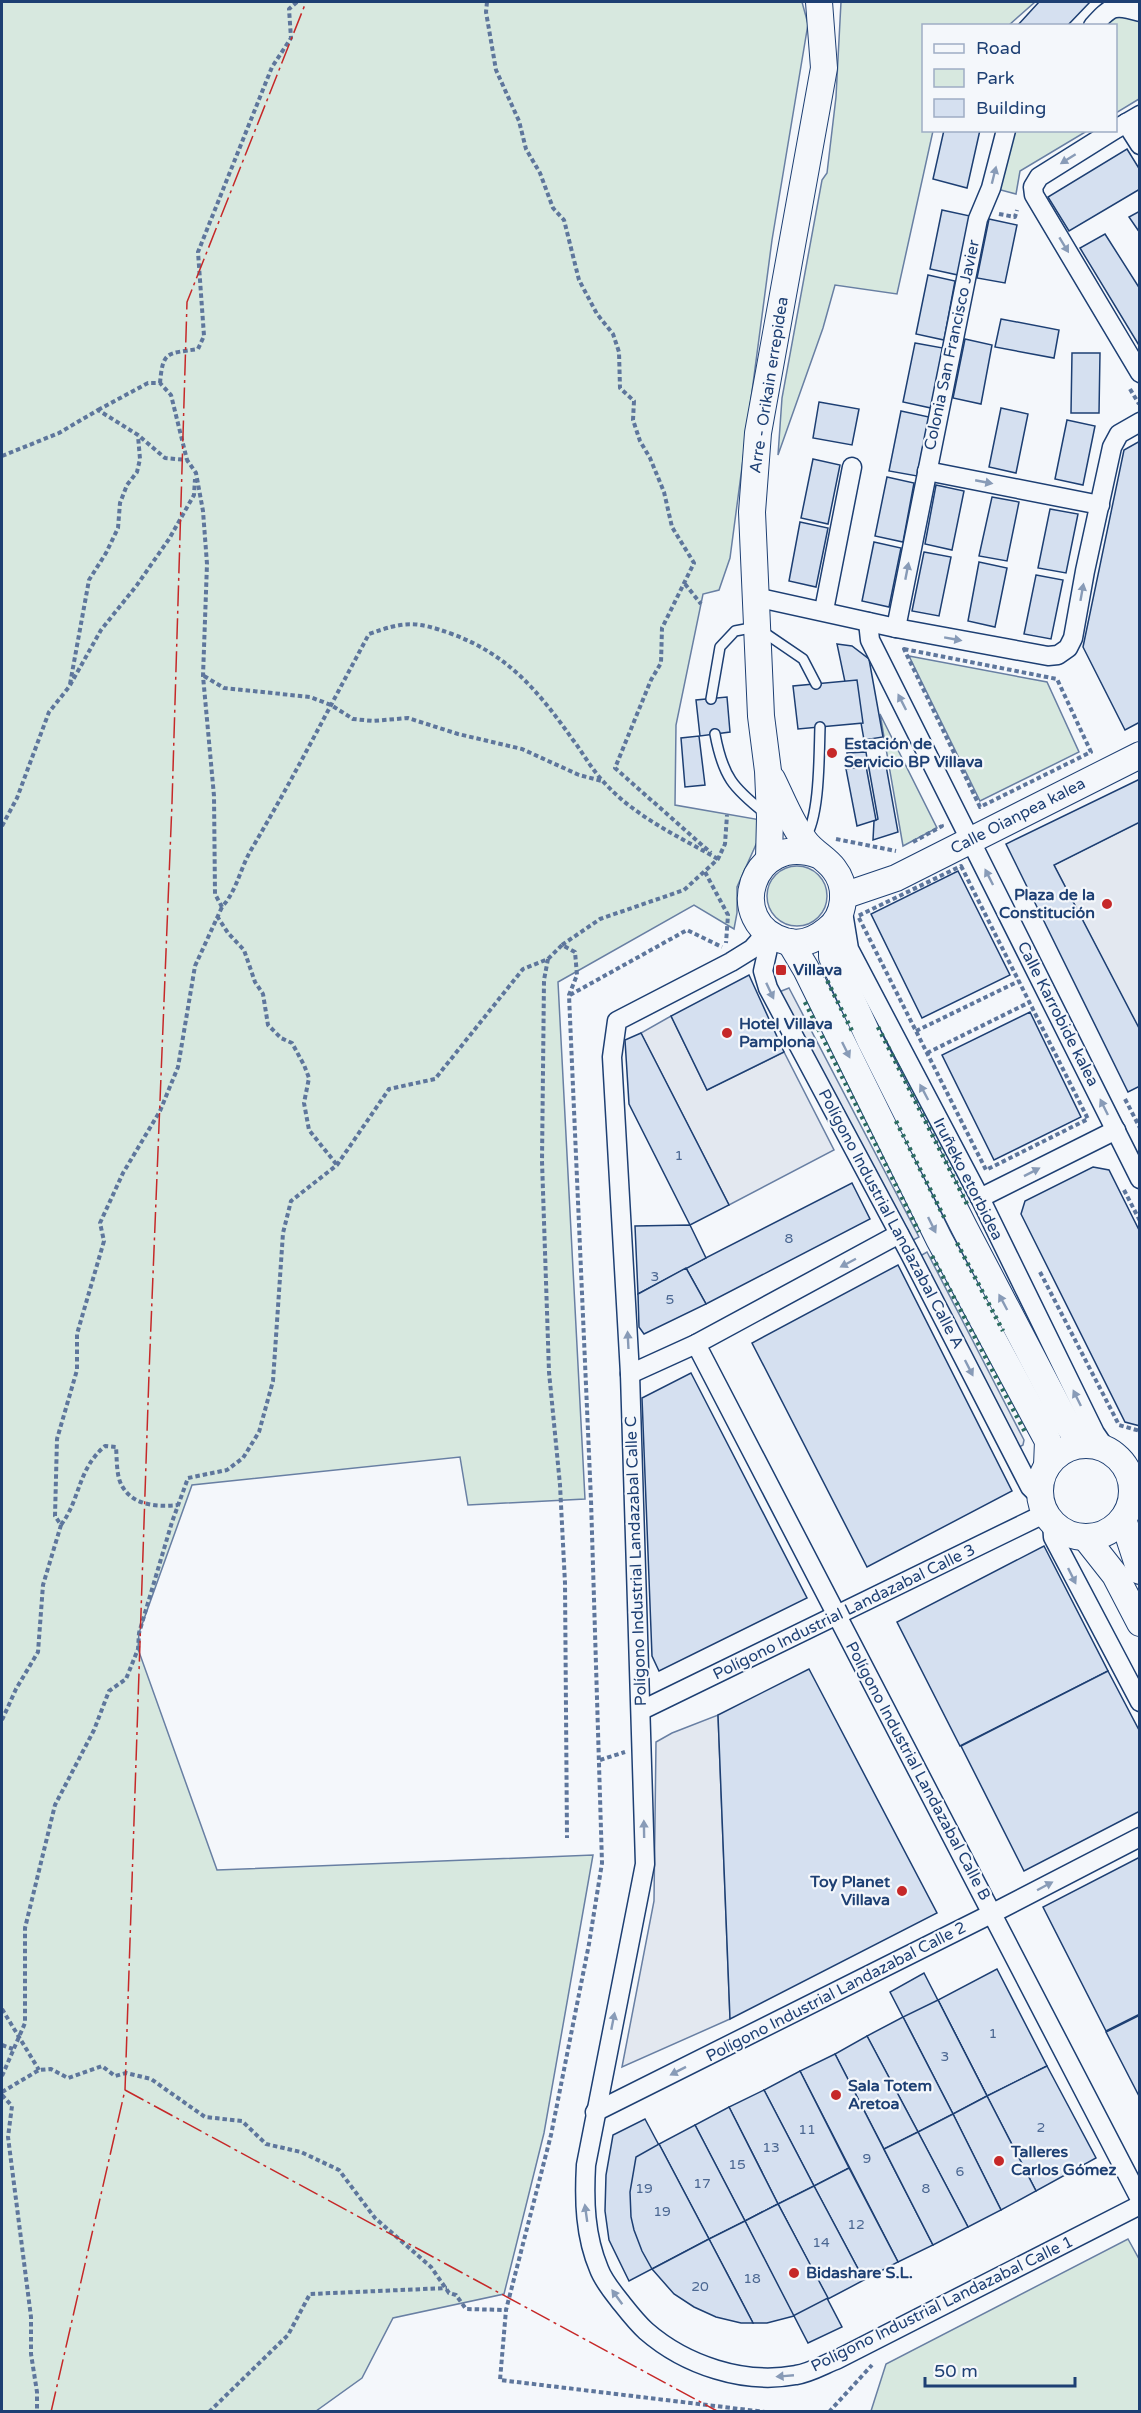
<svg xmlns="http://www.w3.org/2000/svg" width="1141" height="2413" font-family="'Varela Round',sans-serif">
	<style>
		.green { fill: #d7e8df; stroke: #687fa3; stroke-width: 1.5 }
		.parking { fill: #e3e8f0; stroke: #687fa3; stroke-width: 1.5 }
		.building { fill: #d5e0f0; stroke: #1d3f73; stroke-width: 1.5 }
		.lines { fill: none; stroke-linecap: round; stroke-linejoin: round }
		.lane-casing { stroke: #1d3f73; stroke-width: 12 }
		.street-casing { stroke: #1d3f73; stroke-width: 21 }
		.secondary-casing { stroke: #1d3f73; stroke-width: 28 }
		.path { stroke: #5e769c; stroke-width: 4; stroke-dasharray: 4.5 3; stroke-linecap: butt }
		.lane { stroke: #f4f7fb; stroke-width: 9 }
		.street { stroke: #f4f7fb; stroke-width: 18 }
		.secondary { stroke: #f4f7fb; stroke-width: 26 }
		.hedge { stroke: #2c6c60; stroke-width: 4.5; stroke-dasharray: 3 4.5; stroke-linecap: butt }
		.power { stroke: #c62828; stroke-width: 1.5; stroke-dasharray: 21 4.5 3 4.5; stroke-linecap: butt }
		.oneway { fill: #889bb7 }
		.poi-dot { fill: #c62828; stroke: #f4f7fb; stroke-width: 2 }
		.labels { text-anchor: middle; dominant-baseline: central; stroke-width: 4.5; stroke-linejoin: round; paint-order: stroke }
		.number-label { font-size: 14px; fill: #4b6792 }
		.street-label { font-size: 16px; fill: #1d3f73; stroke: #f4f7fb }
		.poi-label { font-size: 16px; font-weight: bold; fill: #1d3f73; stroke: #f4f7fb; text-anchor: start }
	</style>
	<rect width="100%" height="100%" fill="#f4f7fb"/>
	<g class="green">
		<path d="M2 2H802L808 24 772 240 730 558 719 590 703 594 676 725 675 805 761 820 758 840 737 887V913L734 929 694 905 558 982 585 1499 468 1505 460 1457 192 1485 139 1633 138 1649 217 1870 593 1855 544 2133 504 2294 393 2318 362 2378 316 2411H2Z"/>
		<path d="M841 2H1035L1009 25 924 26V130L933 131 897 294 835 285 823 328 778 455 782 398 822 180 827 173 836 97Z"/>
		<path d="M1110 15 1139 17V99L1116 113V26H1101Z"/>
		<path d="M1012 131H1087L1020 171 1016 194 997 189Z"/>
		<path d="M909 656 1047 682 1079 752 980 801Z"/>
		<path d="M880 714 937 828 903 846Z"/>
		<circle cx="797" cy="896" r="30"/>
		<path d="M1128 2239 1139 2259V2411H871L886 2364Z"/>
	</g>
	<g class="parking">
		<path d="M1139 822V1030L1054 865Z"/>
		<path d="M789 988 919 1237 906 1244 774 994Z"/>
		<path d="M671 1016 707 1090 784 1052 834 1150 729 1205 641 1033Z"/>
		<path d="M927 1252 1024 1440 1023 1445 1012 1451 913 1260Z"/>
		<path d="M718 1715 730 2019 622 2067 654 1901 656 1742 672 1733Z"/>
	</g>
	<g class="building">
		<path d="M1039 2H1090L1067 26H1017Z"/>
		<path d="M944 130H980L967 188 933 179Z"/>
		<path d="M1127 149 1140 170V189L1069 231 1048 197Z"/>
		<path d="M942 210 970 216 958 275 930 269Z"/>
		<path d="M1140 211V233L1129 217Z"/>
		<path d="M989 219 1017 225 1005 283 977 278Z"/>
		<path d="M1105 234 1140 289V347L1080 248Z"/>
		<path d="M928 275 955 281 944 340 916 334Z"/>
		<path d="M1001 319 1059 330 1054 358 995 347Z"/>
		<path d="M965 339 992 345 981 404 953 398Z"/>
		<path d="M915 343 943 348 931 408 903 402Z"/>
		<path d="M1072 353H1100L1099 413H1071Z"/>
		<path d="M819 402 859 409 852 445 813 438Z"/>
		<path d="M1001 408 1028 414 1016 473 989 467Z"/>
		<path d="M901 411 929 417 917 476 889 471Z"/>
		<path d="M1067 420 1095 426 1083 485 1055 479Z"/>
		<path d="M1140 441V722L1125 730 1083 647 1124 450Z"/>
		<path d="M813 459 840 465 828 524 801 518Z"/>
		<path d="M887 477 914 483 903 542 875 536Z"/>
		<path d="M936 485 964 491 952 550 925 544Z"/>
		<path d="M992 497 1019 502 1007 561 979 556Z"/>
		<path d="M1050 509 1078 514 1066 573 1038 568Z"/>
		<path d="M800 522 828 528 816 587 789 581Z"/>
		<path d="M874 542 901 548 889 607 862 601Z"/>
		<path d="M924 552 951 557 939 616 912 611Z"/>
		<path d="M979 562 1007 568 995 627 968 621Z"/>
		<path d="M1036 575 1063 580 1051 639 1024 634Z"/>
		<path d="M837 644 852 646 869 659 883 737 864 740 857 700 849 701Z"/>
		<path d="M857 680 863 723 798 729 793 686Z"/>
		<path d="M727 697 730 732 700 736 696 700Z"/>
		<path d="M699 736 705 785 685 787 681 738Z"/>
		<path d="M866 752 868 765 849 769 847 753Z"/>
		<path d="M885 760 898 832 873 840 874 821 878 819 868 763Z"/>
		<path d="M866 766 876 820 857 826 846 769Z"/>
		<path d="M1140 779V822L1054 865 1140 1030V1086L1128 1092 1006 844Z"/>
		<path d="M958 871 1010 975 922 1018 871 914Z"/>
		<path d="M749 975 784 1052 707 1090 671 1016Z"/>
		<path d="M1030 1012 1081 1117 994 1160 942 1055Z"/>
		<path d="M641 1033 729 1205 690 1225 629 1104 625 1040Z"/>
		<path d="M1093 1167 1109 1170 1140 1232V1426L1125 1422 1021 1214 1025 1201Z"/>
		<path d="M852 1183 870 1219 706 1304 686 1268Z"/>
		<path d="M690 1225 706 1258 638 1294 635 1226Z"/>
		<path d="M898 1265 1012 1491 867 1567 752 1343Z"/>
		<path d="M686 1268 706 1304 644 1334 639 1327 638 1294Z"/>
		<path d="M691 1373 807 1598 659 1671 652 1656 642 1398Z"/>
		<path d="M1044 1546 1108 1671 960 1746 897 1622Z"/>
		<path d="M809 1669 937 1913 730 2019 718 1715Z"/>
		<path d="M1108 1671 1140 1732V1811L1024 1871 961 1746Z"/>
		<path d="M1140 1857V2014L1106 2031 1043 1907Z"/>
		<path d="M997 1969 1047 2066 987 2096 938 2000Z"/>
		<path d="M924 1973 987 2096 953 2114 890 1992Z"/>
		<path d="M938 2000 987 2096 953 2114 903 2017Z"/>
		<path d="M1140 2015V2098L1106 2032Z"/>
		<path d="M903 2017 953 2114 918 2132 867 2036Z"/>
		<path d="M867 2036 918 2132 884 2149 835 2054Z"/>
		<path d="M835 2054 933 2245 898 2262 800 2071Z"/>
		<path d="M1047 2066 1096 2158 1036 2191 987 2096Z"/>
		<path d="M800 2071 849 2168 814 2186 764 2090Z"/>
		<path d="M764 2090 814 2186 778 2204 729 2107Z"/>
		<path d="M987 2096 1036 2191 1001 2210 953 2114Z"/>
		<path d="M729 2107 778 2204 745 2221 695 2125Z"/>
		<path d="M953 2114 1001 2210 968 2227 918 2132Z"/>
		<path d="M645 2119 709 2239 629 2281 609 2240 605 2211 606 2175 613 2135Z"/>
		<path d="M695 2125 745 2221 709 2239 659 2144Z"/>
		<path d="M918 2132 968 2227 933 2245 884 2149Z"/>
		<path d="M659 2144 709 2239 652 2269 642 2251 634 2230 631 2217 630 2192 636 2157Z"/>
		<path d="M849 2168 898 2262 864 2280 814 2186Z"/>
		<path d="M814 2186 864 2280 828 2299 778 2204Z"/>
		<path d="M778 2204 842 2327 808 2343 745 2221Z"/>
		<path d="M778 2204 828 2298 793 2316 745 2221Z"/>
		<path d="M745 2221 794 2316 767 2323H753L709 2239Z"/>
		<path d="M709 2239 753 2323H741L716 2317 694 2307 674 2294 652 2269Z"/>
	</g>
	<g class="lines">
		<g class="lane-casing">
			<g id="lane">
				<path d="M711 699 720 647 735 631 756 627 803 659 816 684"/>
				<path d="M715 734C723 777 733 788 766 814"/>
				<path d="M805 838C820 817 819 754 820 727"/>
			</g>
		</g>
		<g class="street-casing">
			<g id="street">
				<path d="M1093 26C1111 6 1114 4 1140 12"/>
				<path d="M1126 123 1140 145"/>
				<path d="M1116 129 1140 115"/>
				<path d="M1114 130 1039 177 1033 187 1034 195 1140 373"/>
				<path d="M927 471 1100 505"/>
				<path d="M755 597 896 628 1048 656 1058 655 1068 648 1073 638 1085 571 1112 447 1119 434 1140 422"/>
				<path d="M824 610 852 467"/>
				<path d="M868 622 870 640 1140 1179"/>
				<path d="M896 628 978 219 991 188 1006 130"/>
				<path d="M842 906 849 949 980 1198 1095 1433 1106 1449"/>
				<path d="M767 932 752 949 731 962 617 1021 612 1057 630 1374 645 1864 586 2165C584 2201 585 2236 599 2269 603 2280 612 2291 619 2300 627 2310 636 2322 646 2331 685 2365 744 2385 796 2375 810 2373 825 2364 838 2359L1140 2205"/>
				<path d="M771 935 763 971 768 988 910 1254 1030 1487 1041 1498"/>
				<path d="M980 1198 1116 1130"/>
				<path d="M696 1344 1140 2199"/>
				<path d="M630 1374 696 1344 899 1234"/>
				<path d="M1052 1522 1053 1537 1140 1702"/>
				<path d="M642 1710 1046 1513"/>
				<path d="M595 2112 993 1913 1140 1837"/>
			</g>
		</g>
		<g class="secondary-casing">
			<g id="secondary">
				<path d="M772 779C782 799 791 823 804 840 812 852 826 858 834 869 848 887 846 916 827 930 815 940 801 946 785 941 724 924 751 831 818 855"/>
				<path d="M769 859 770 817 768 771 761 716 752 512 758 433 824 68 819 2"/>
				<path d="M843 896 896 878 1140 755"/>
				<path d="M832 927V957L871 1042 964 1227 1066 1422 1082 1445"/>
				<path d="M790 942 806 969 939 1239 1048 1441 1047 1466"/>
				<circle cx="1086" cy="1491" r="46"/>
				<path d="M1123 1519 1140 1571"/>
				<path d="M1085 1537 1115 1575 1140 1623"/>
			</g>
		</g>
		<g class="path">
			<path d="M487 2 486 12 496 70 519 121 526 149 540 173 553 208 564 220 579 280 597 314 613 334 619 352 620 388 634 401 633 420 640 441 650 458 664 492 672 527 694 563 662 628 661 663 651 680 615 768 711 853"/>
			<path d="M999 214 1015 217 1017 210"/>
			<path d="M160 383C163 350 167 354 198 349L204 336 198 252 272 67 291 38 289 9 297 2"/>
			<path d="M1130 389 1139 404 1138 405"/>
			<path d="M98 410 148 383H160L171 395 187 460"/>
			<path d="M2 456 59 433 98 410 138 435 165 458 187 460 196 473 203 511 207 564 203 676 214 796 215 894 222 907C237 890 240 869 251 850 293 779 330 706 369 634 405 621 416 621 452 634 509 655 539 692 573 740 583 753 591 768 602 780 633 816 678 836 718 859"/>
			<path d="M685 584 701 604"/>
			<path d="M904 649 1057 679 1091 752 980 807Z"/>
			<path d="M204 676 224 688 310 697 331 705 353 719 373 721 408 718 458 734 522 749 579 775 602 781"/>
			<path d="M70 684 89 580 106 553 118 528 120 503 127 485 137 472 140 459 138 436"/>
			<path d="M2 826 17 798 49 712 69 687 101 630 137 585 169 539 194 495 195 479"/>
			<path d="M836 839 896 851"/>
			<path d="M913 842 942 826 941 824"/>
			<path d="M961 866 1088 1119 986 1170 858 916Z"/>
			<path d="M705 872 728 915 726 943"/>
			<path d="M217 916 228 933 244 950 255 982 263 994 268 1025 281 1038 292 1043 304 1065 309 1078 304 1103 309 1130 337 1165"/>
			<path d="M562 945 600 919 684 890 718 859 725 844 727 815"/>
			<path d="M548 959 544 980 542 1161 549 1372 560 1485 565 1583 567 1838"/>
			<path d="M570 995 687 930 722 947"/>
			<path d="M916 1031 1019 981"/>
			<path d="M927 1053 1030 1002"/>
			<path d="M1125 1099 1140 1128"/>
			<path d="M1124 1190 1140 1221"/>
			<path d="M1040 1272 1119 1425 1140 1431"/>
			<path d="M61 1525C81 1498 77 1470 105 1446L116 1447C117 1458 116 1476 122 1486 133 1506 158 1507 178 1505"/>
			<path d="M2 1720 16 1689 38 1652 43 1585 61 1525 55 1516 57 1439 77 1370V1334L104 1241 100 1223 123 1173 160 1111 178 1067 195 966 222 907"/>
			<path d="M600 1760 625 1752"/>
			<path d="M2 2009 39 2070"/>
			<path d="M2 2045 13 2049"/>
			<path d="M2 2076 25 2023V1928L55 1805 94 1730 109 1691 126 1679 138 1649 139 1633 172 1522 188 1478 227 1470 243 1458 259 1432 273 1381 283 1233 291 1201 337 1165 389 1089 435 1079 523 969 548 959 562 945 575 952 577 975 569 995 591 1500 602 1863 589 1944 551 2135 506 2310 500 2380 765 2412"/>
			<path d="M2 2092 39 2070 51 2069 68 2078 102 2066 115 2076 126 2073 151 2079 205 2117 242 2121 266 2144 301 2152 339 2170 375 2218 431 2267 449 2293 456 2295 466 2309 506 2310"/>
			<path d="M2 2095 12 2106 8 2137 31 2317V2354L37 2392V2412"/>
			<path d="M209 2412 288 2335 310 2294 447 2288"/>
			<path d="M829 2412 872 2365"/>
		</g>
		<use href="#lane" class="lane"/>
		<use href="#street" class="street"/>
		<use href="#secondary" class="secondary"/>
		<g class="hedge">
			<path d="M824 974 853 1033"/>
			<path d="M805 1002 919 1232"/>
			<path d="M878 1027 969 1208"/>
			<path d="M896 1121 945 1219"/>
			<path d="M957 1243 1003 1331"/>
			<path d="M932 1256 1025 1432"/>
		</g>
		<g class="power">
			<path d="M125 2090 719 2412"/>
			<path d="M51 2412 125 2090 149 1374 172 803 187 302 306 2"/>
		</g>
	</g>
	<defs><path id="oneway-solid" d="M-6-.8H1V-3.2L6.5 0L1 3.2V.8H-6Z" transform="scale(1.5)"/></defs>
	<g class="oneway">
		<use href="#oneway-solid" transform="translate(1068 159) rotate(148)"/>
		<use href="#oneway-solid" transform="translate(994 175) rotate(-76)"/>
		<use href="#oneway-solid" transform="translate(1064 245) rotate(59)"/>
		<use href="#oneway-solid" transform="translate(984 482) rotate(11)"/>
		<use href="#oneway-solid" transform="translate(907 571) rotate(-79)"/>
		<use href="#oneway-solid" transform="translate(1082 592) rotate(-80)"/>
		<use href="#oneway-solid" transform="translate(953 639) rotate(10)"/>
		<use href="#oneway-solid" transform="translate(902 702) rotate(-117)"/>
		<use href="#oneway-solid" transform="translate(989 877) rotate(-117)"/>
		<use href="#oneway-solid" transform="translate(770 991) rotate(65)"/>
		<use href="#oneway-solid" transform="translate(846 1050) rotate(64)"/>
		<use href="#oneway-solid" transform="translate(924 1092) rotate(-118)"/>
		<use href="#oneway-solid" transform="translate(1104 1107) rotate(-116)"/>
		<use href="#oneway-solid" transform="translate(1032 1172) rotate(-27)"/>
		<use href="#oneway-solid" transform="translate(932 1225) rotate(64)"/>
		<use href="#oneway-solid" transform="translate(848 1263) rotate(152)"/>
		<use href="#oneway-solid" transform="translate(1003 1302) rotate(-118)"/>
		<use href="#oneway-solid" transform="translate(628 1340) rotate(-93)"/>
		<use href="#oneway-solid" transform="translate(969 1368) rotate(63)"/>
		<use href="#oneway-solid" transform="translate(1077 1398) rotate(-116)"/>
		<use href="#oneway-solid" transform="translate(1072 1576) rotate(64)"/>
		<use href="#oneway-solid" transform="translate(644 1829) rotate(-91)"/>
		<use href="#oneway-solid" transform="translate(1045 1886) rotate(-28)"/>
		<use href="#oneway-solid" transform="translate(613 2021) rotate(-79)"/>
		<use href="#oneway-solid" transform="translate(678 2071) rotate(153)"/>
		<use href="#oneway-solid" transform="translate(586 2213) rotate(-98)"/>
		<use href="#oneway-solid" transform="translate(617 2297) rotate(-126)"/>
		<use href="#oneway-solid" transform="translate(785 2376) rotate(175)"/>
	</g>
	<g class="poi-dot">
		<circle cx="832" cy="753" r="6"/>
		<circle cx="1107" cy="904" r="6"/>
		<rect x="775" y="964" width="12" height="12" rx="3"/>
		<circle cx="727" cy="1033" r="6"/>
		<circle cx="902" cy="1891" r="6"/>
		<circle cx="836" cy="2095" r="6"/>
		<circle cx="999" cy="2161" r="6"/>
		<circle cx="794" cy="2273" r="6"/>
	</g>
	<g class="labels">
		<g class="number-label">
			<text x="679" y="1155">1</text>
			<text x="789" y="1238">8</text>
			<text x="655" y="1276">3</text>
			<text x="670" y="1299">5</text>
			<text x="993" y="2033">1</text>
			<text x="945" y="2056">3</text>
			<text x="1041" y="2127">2</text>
			<text x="807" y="2129">11</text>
			<text x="771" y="2147">13</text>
			<text x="867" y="2158">9</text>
			<text x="737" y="2164">15</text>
			<text x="960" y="2171">6</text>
			<text x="702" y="2183">17</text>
			<text x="644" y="2188">19</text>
			<text x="926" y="2188">8</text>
			<text x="662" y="2211">19</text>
			<text x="856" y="2224">12</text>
			<text x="821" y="2242">14</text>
			<text x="752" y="2278">18</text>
			<text x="700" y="2286">20</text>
		</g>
		<g class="street-label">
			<text transform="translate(952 345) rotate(-78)">Colonia San Francisco Javier</text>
			<text transform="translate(769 385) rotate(-81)">Arre - Orikain errepidea</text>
			<text transform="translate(1018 816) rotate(-27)">Calle Oianpea kalea</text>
			<text transform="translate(1058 1014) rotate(63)">Calle Karrobide kalea</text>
			<text transform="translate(968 1179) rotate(63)">Iruñeko etorbidea</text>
			<text transform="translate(891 1219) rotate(62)">Polígono Industrial Landazabal Calle A</text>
			<text transform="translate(636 1561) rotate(-92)">Polígono Industrial Landazabal Calle C</text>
			<text transform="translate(844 1612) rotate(-26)">Polígono Industrial Landazabal Calle 3</text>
			<text transform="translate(918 1771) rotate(62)">Polígono Industrial Landazabal Calle B</text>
			<text transform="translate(836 1992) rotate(-27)">Polígono Industrial Landazabal Calle 2</text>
			<text transform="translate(942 2304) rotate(-26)">Polígono Industrial Landazabal Calle 1</text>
		</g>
		<g class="poi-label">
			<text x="844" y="744">Estación de<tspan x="844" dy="18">Servicio BP Villava</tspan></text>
			<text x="1095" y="895" text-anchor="end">Plaza de la<tspan x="1095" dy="18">Constitución</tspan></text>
			<text x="793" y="970">Villava</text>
			<text x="739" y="1024">Hotel Villava<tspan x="739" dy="18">Pamplona</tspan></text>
			<text x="890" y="1882" text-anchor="end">Toy Planet<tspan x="890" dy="18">Villava</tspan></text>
			<text x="848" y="2086">Sala Totem<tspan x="848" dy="18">Aretoa</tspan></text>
			<text x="1011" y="2152">Talleres<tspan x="1011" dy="18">Carlos Gómez</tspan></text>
			<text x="806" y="2273">Bidashare S.L.</text>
		</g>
	</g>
	<rect width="1141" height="2413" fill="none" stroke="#1d3f73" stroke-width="6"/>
	<rect x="922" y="24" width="195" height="108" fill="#f4f7fb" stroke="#9eadc5" stroke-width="1.5"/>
	<rect x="934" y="44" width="30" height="9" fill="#f4f7fb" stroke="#9eadc5" stroke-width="1.5"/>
	<text x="976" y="54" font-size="18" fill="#1d3f73">Road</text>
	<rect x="934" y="69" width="30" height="18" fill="#d7e8df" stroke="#9eadc5" stroke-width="1.5"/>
	<text x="976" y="84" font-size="18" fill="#1d3f73">Park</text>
	<rect x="934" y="99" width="30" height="18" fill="#d5e0f0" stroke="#9eadc5" stroke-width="1.5"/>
	<text x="976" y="114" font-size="18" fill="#1d3f73">Building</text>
	<path d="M925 2377v9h150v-9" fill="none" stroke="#1d3f73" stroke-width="3"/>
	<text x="934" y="2377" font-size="18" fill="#1d3f73" stroke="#f4f7fb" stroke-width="4.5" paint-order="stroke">50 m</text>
</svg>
